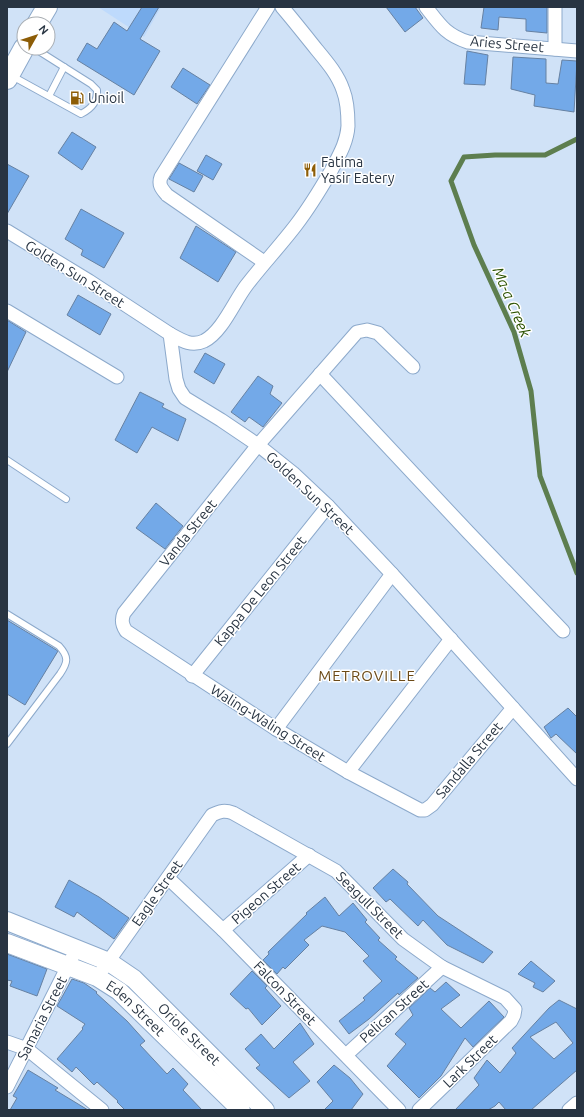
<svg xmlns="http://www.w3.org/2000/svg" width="584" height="1117" font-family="Ubuntu,sans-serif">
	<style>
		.built { fill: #bedafc }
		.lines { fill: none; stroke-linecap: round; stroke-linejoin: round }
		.stream { stroke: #5d7e4f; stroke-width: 5 }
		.building { fill: #73a9e8; stroke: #6681a2; fill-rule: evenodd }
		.service-casing { stroke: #8ca9cb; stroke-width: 8 }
		.minor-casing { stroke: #8ca9cb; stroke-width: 15 }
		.secondary-casing { stroke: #8ca9cb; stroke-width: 20 }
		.primary-casing { stroke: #8ca9cb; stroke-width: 22 }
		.service { stroke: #fff; stroke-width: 6 }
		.minor { stroke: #fff; stroke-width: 13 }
		.secondary { stroke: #fff; stroke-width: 18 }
		.primary { stroke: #fff; stroke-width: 20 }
		.labels { text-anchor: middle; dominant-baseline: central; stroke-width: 3; stroke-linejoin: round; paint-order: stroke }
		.street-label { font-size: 14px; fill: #283442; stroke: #fff }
		.poi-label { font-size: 14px; fill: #283442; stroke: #fff; text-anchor: start }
		.water-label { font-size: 15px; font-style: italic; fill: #2d5302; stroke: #fff }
		.neighbourhood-label { font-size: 15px; letter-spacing: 1px; fill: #6c4a17; stroke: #fff }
	</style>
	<rect width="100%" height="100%" fill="#d0e2f7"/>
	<path class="built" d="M98 7H161L144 37Z"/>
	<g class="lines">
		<path class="stream" d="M577 139 545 155H495L464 157 451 181 474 245 514 332 531 391 540 476 577 573"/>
	</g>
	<g class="building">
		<path d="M142 7H159L140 39 160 51 134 95 77 60 87 43 97 49 114 22 127 31Z"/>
		<path d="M386 7H415L423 18 405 32Z"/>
		<path d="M484 7H547V33L526 31V19L499 17 498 30 481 28Z"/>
		<path d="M467 51 488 55 485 85 464 84Z"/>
		<path d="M513 57 546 59V83L558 84 562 60 577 61 574 112 534 106 535 95 511 89Z"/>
		<path d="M183 68 210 85 197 104 171 87Z"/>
		<path d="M72 132 96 147 82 170 58 153Z"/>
		<path d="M206 155 222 164 213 180 197 171Z"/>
		<path d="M179 163 203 176 194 192 169 179Z"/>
		<path d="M7 164 29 176 7 214Z"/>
		<path d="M81 209 124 233 104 268 81 255 83 250 65 239Z"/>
		<path d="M196 226 236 252 218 282 180 258Z"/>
		<path d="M78 295 111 314 100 335 67 315Z"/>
		<path d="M7 320 26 332 7 372Z"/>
		<path d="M205 353 225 364 214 384 194 372Z"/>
		<path d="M258 376 273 386 270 394 282 403 263 427 249 417 245 422 231 412Z"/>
		<path d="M140 392 164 404 162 407 186 419 178 441 152 427 137 453 115 440Z"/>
		<path d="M156 503 183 526 165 549 136 528Z"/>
		<path d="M7 620 58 651 25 705 7 694Z"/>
		<path d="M568 708 577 717V754L556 734 551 738 544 727Z"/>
		<path d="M393 869 408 882 407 884 438 916 493 952 483 963 447 945 423 920 418 926 390 899 386 902 373 888Z"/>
		<path d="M69 880 99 897 129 918 114 939 77 912 74 917 55 907Z"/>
		<path d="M325 897 339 916 353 903 367 920 365 922 380 938 378 940 397 957 395 959 418 978 399 995 398 993 369 1019 349 1034 339 1021 365 1000 363 998 382 981 363 961 369 956 345 932 322 926 304 940 309 945 285 969 283 967 277 974 263 960 269 954 268 952 307 914 306 913Z"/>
		<path d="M7 954 47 969 37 996 10 986 12 981 7 980Z"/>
		<path d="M531 961 555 981 543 992 533 987 535 983 518 974Z"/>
		<path d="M252 971 267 986 265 988 281 1006 262 1025 248 1008 246 1009 230 994Z"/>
		<path d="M72 979 84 983 97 992 96 993 127 1021 145 1041 140 1045 167 1074 173 1068 188 1084 183 1090 202 1110H125L117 1102 118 1101 97 1082 94 1085 76 1067 72 1072 57 1059 83 1029 82 1028 85 1024 57 1006Z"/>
		<path d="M446 982 460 995 441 1009 461 1028 489 1001 504 1017 473 1047 465 1038 441 1076 419 1098 387 1066 406 1044 395 1034 413 1015 409 1008 430 988 435 992Z"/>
		<path d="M559 1000 577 1009V1070L531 1110H506L499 1102 495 1106 488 1110H455L479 1085 474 1078 487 1060 500 1073 516 1053 512 1048 549 1008ZM556 1022 573 1043 554 1059 530 1037Z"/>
		<path d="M300 1023 314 1044 293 1062 310 1081 289 1098 256 1068 260 1065 245 1049 261 1034 274 1049Z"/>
		<path d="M334 1065 350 1078 363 1094 351 1110H324L333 1101 317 1082Z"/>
		<path d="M28 1070 58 1088 55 1090 88 1110H10L17 1098 13 1096Z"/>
	</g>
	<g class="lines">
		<g class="service-casing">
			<g id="service">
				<path d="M12 76 81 114C91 109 98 102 97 90L91 84 34 48"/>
				<path d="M49 96 64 67"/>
				<path d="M7 460 66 499"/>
				<path d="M7 614 59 646C69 657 68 662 60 674L7 744"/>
			</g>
		</g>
		<g class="minor-casing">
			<g id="minor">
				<path d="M426 7C440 25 446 35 468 42L577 51"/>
				<path d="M555 49V7"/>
				<path d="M7 231 89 281 170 334 176 379 179 389 185 398 221 420 258 445 293 473 328 506 392 574 577 779"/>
				<path d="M264 262 167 195C162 189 158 185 161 177L268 7"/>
				<path d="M7 311 117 377"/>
				<path d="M170 334C181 340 191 347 204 341 222 332 234 302 246 286 262 265 280 246 296 225 309 208 320 190 331 171 338 157 347 143 348 126 348 115 347 100 343 90 338 75 327 62 317 50 305 35 294 21 282 7"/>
				<path d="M413 367 378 333 367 330 357 332 258 445 124 613C121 620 122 625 126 631L276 729 348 772 420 810H425L432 805 513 708"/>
				<path d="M320 374 468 532 563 631"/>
				<path d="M192 676 328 506"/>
				<path d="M276 729 392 574"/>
				<path d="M348 772 451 639"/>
				<path d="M168 878 223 930 399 1110"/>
				<path d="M223 930 309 855"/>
				<path d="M103 969 212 815C220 811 225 810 233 813L336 871 403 939 421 952 442 967 505 998 515 1009 514 1015 511 1021 419 1110"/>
				<path d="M7 1042 27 1049 102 1110"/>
				<path d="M346 1055 442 967"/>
				<path d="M7 1087 72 958"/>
				<path d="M569 1110 577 1103"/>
			</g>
		</g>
		<g class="secondary-casing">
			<g id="secondary">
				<path id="s1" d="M7 921 109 962 134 979 265 1110"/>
				<path id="s2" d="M7 943 97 977 119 991 241 1110"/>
			</g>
		</g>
		<g class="primary-casing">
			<g id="primary">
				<path d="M37 24 47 7"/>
				<path d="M7 79 24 48"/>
			</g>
		</g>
		<use href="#service" class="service"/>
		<use href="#minor" class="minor"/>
		<use href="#secondary" class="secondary"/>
		<use href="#primary" class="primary"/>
	</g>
	<defs>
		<g id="fuel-bare" transform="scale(1.08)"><path d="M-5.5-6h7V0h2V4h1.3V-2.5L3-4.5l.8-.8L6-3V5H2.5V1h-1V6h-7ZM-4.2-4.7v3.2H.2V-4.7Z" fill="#8d5d07" stroke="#fff" stroke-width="2.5" paint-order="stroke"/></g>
		<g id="restaurant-bare" transform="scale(1.08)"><path d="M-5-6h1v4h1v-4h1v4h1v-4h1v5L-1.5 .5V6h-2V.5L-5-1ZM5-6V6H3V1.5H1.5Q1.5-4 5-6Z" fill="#8d5d07" stroke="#fff" stroke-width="2.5" paint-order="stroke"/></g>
	</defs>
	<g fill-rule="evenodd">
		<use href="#fuel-bare" x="77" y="98"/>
		<use href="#restaurant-bare" x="310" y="170"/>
	</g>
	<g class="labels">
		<g class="street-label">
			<text transform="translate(507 44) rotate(5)">Aries Street</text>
			<text transform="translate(75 274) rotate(32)">Golden Sun Street</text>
			<text transform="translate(310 493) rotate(43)">Golden Sun Street</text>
			<text transform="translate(188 533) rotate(-51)">Vanda Street</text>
			<text transform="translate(260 591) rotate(-51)">Kappa De Leon Street</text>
			<text transform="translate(268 723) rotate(32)">Waling-Waling Street</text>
			<text transform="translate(469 760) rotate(-50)">Sandalla Street</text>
			<text transform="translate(157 893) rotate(-55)">Eagle Street</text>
			<text transform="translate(266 893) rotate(-41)">Pigeon Street</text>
			<text transform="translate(370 905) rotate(45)">Seagull Street</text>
			<text transform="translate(285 993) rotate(46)">Falcon Street</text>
			<text stroke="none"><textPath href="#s2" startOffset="146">Eden Street</textPath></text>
			<text transform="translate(394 1011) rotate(-42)">Pelican Street</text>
			<text transform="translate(42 1018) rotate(-63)">Samaria Street</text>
			<text stroke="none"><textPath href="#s1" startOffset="218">Oriole Street</textPath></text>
			<text transform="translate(470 1061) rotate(-44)">Lark Street</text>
		</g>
		<g class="poi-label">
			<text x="88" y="98">Unioil</text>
			<text x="321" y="162">Fatima<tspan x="321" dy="16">Yasir Eatery</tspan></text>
		</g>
		<g class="water-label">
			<text transform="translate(512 302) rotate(67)">Ma-a Creek</text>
		</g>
		<g class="neighbourhood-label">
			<text x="367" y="675">METROVILLE</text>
		</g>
	</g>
	<rect width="584" height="1117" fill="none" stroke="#283442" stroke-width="16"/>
	<g transform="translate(36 36) rotate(51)"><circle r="19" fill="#ffffff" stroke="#a9aeb3"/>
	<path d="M0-3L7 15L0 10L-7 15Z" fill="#8d5d07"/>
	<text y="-6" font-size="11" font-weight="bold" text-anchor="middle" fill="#283442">N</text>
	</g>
</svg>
